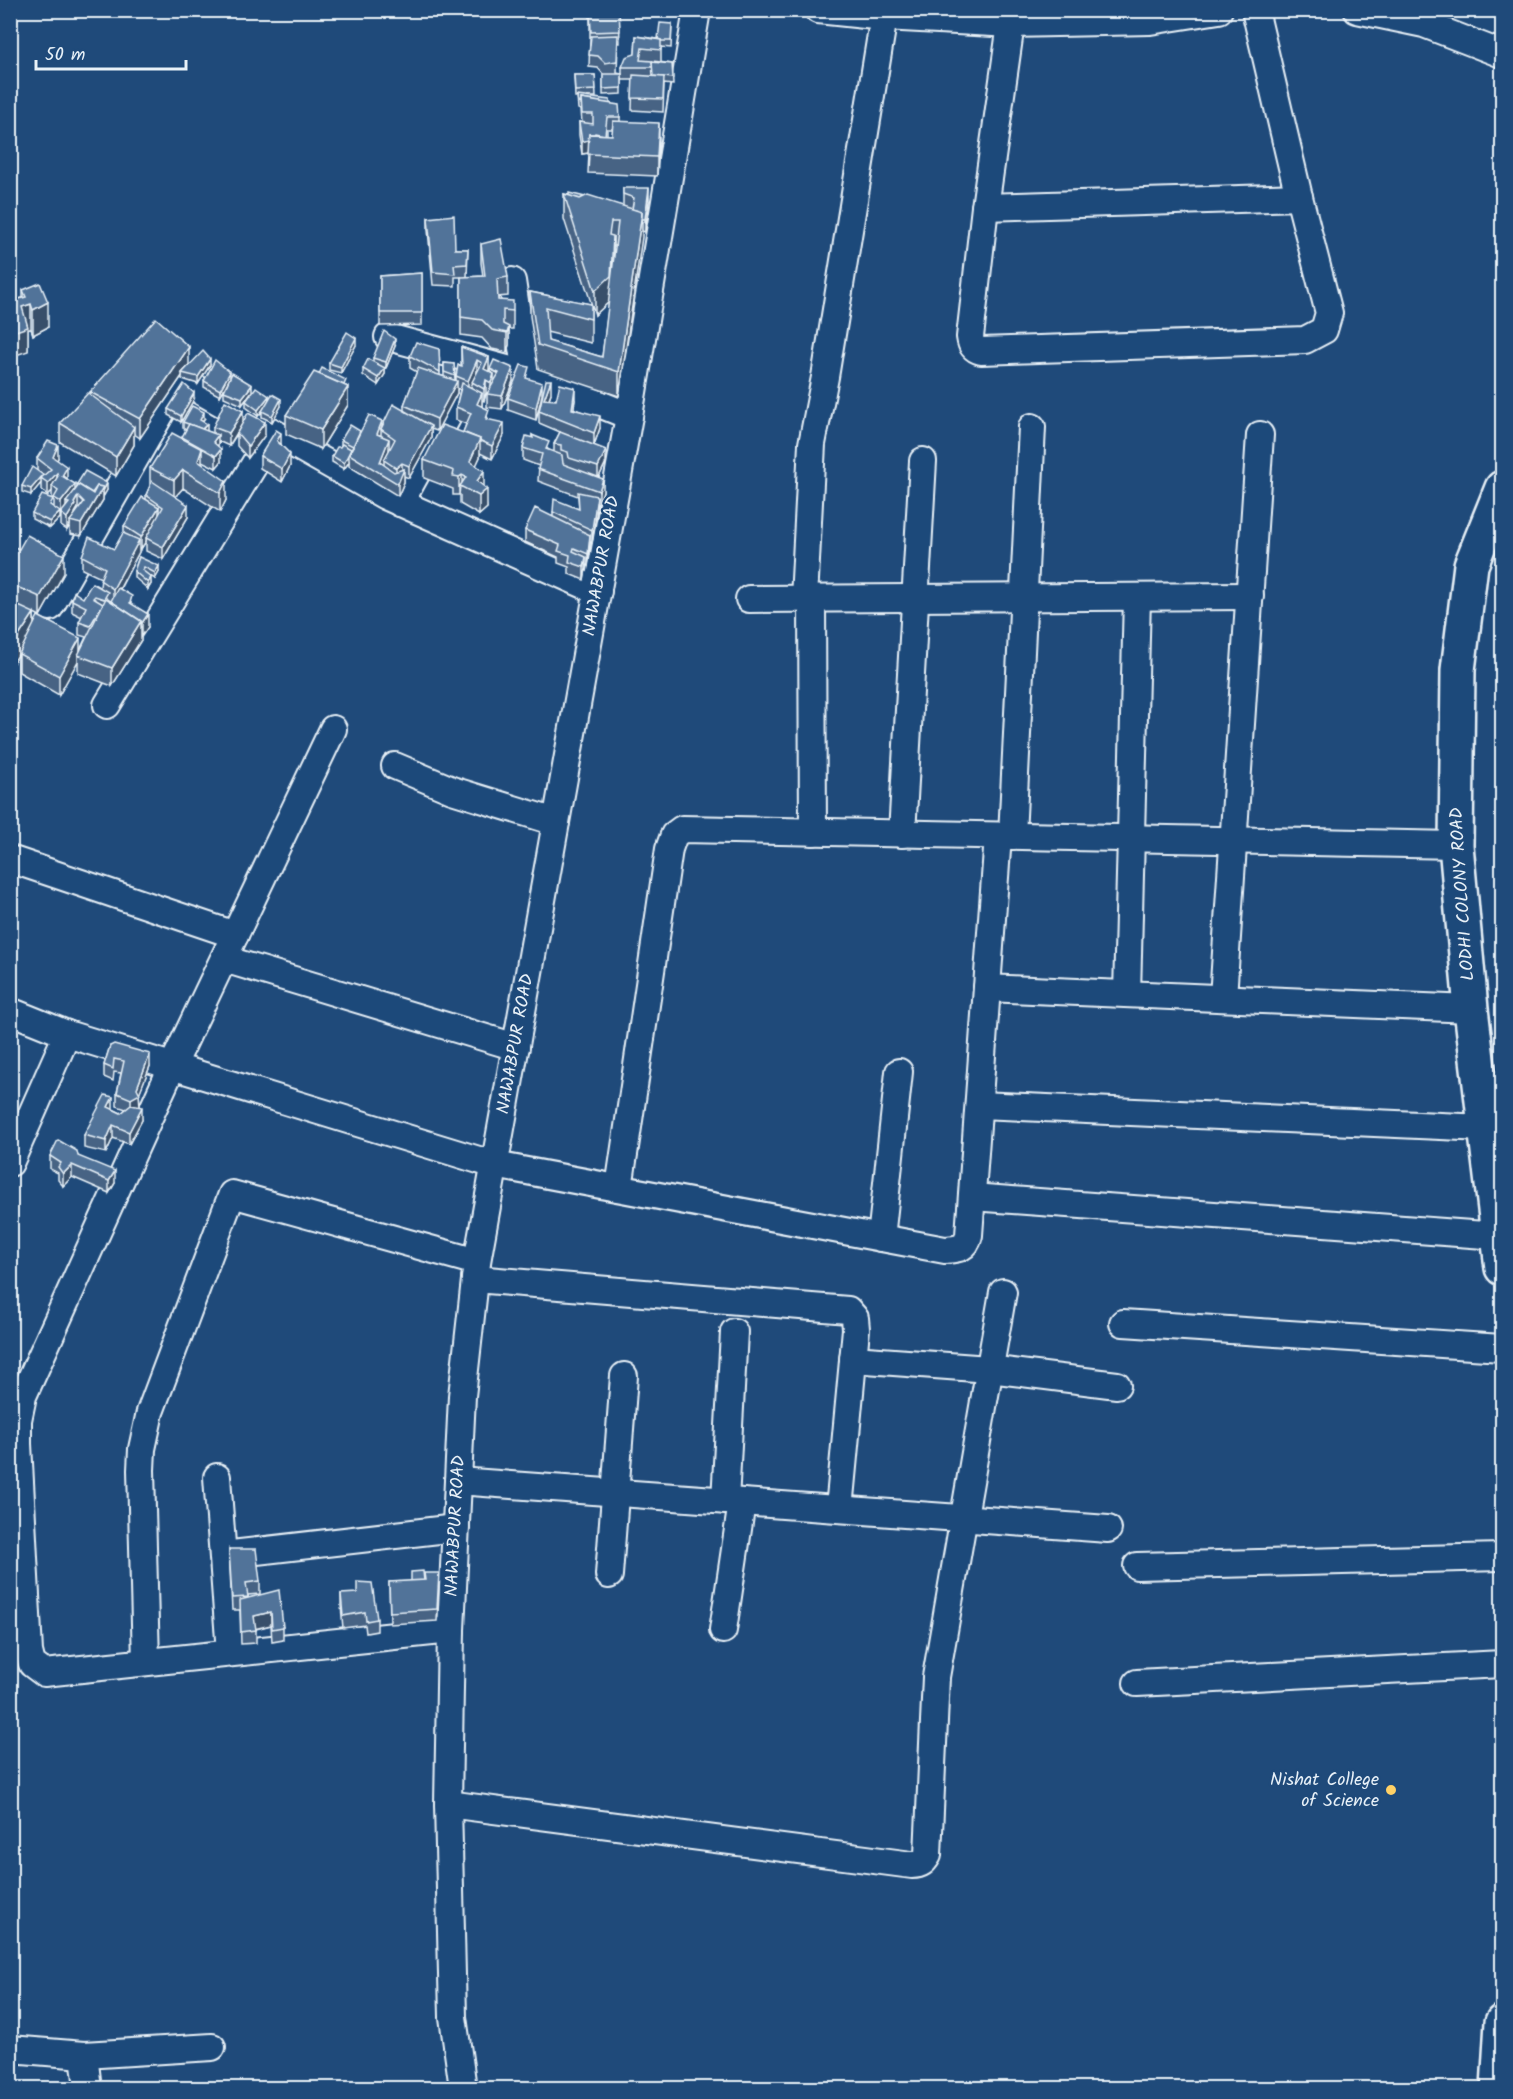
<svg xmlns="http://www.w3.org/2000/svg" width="1513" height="2099" font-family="Kalam,sans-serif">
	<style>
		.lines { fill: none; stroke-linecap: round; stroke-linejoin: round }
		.minor-casing { stroke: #e8f1f8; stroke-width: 30 }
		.major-casing { stroke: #e8f1f8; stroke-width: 38 }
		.minor { stroke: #1f4a7a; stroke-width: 26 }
		.major { stroke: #1f4a7a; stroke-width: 33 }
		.wall { fill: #466384; stroke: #e8f1f8; stroke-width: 1.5; fill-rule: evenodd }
		.shaded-wall { fill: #39506b; stroke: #e8f1f8; stroke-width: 1.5 }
		.building { fill: #517399; stroke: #e8f1f8; stroke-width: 1.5 }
		.poi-dot { fill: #ffd166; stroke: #1f4a7a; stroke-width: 2 }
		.labels { text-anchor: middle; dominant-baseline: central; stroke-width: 4.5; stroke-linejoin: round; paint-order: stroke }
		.street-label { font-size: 18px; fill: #e8f1f8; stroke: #1f4a7a }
		.poi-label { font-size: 18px; fill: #e8f1f8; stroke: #1f4a7a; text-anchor: end }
	</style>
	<rect width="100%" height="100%" fill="#1f4a7a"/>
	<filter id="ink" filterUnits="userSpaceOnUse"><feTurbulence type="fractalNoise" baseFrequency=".0167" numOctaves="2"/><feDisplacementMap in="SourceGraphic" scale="12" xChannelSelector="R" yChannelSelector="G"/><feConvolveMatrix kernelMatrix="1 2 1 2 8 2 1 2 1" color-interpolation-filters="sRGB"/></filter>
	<g filter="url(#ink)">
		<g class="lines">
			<g class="minor-casing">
				<g id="minor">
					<path d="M818 10 884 17 1011 24 1150 21 1219 10"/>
					<path d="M1013 10 985 207 970 337C971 345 973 349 981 351L1305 340 1324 330 1329 313 1299 197 1255 10"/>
					<path d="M1357 10 1424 24 1502 54"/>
					<path d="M985 207 1299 197"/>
					<path d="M512 281 526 374"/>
					<path d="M388 337 526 374 629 416"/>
					<path d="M400 503 458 398"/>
					<path d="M749 599 1250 596"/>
					<path d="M804 599 812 444 825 377 885 10"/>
					<path d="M812 599 813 832"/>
					<path d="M50 607 176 387 182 384 190 385 385 496 598 591"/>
					<path d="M107 705 273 434"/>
					<path d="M333 729 172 1067 23 1396 18 1420V1444L29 1652 32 1664 44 1673 451 1630"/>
					<path d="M395 766 452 790 556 822"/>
					<path d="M902 834 923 461"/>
					<path d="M1012 836 1032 427"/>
					<path d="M10 859 235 935"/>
					<path d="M224 959 516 1047"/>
					<path d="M987 988 1471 1009"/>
					<path d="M1127 994 1137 597"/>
					<path d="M1223 998 1260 435"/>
					<path d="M10 1011 67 1034 495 1165 945 1250C958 1249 966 1249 969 1235L998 836"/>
					<path d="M979 1105 1485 1128"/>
					<path d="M10 1163 67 1034"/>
					<path d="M619 1188 669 849 674 835 682 829 1456 845"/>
					<path d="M972 1197 1498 1236"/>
					<path d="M881 1238 899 1072"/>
					<path d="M475 1279 848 1310 855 1318 856 1329 839 1509"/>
					<path d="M1123 1323 1502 1348"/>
					<path d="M853 1359 989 1369 1117 1385"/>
					<path d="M217 1477 230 1653"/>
					<path d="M458 1481 1108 1529"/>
					<path d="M725 1501 734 1332"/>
					<path d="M223 1555 456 1528"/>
					<path d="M1137 1566 1502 1557"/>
					<path d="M609 1575 624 1376"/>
					<path d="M723 1630 742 1502"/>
					<path d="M146 1662 141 1470 142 1449 150 1412 232 1194 477 1262"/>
					<path d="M1137 1683 1502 1664"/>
					<path d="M448 1804 912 1865C921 1865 924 1862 928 1855L936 1677 1003 1292"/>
					<path d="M10 2049 84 2055 212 2047"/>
					<path d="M84 2055 88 2088"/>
					<path d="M463 2088 453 2017 448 1804 451 1630 462 1396 477 1262 629 416 697 10"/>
				</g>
			</g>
			<g class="major-casing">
				<g id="major">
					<path d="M1502 488 1471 565 1458 670 1456 845 1471 1009 1502 1268"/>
					<path d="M1498 2088 1502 2022"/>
				</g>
			</g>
			<use href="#minor" class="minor"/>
			<use href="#major" class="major"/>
		</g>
		<g class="wall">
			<path d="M575 10H619L620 43H618L617 73 622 74V94L603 95V74L598 68 589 67 590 39V14H576Z"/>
			<path d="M672 24 671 48 661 47V62L652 61 672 64 673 85 664 84 663 112 632 110 633 80H622V67L635 54 636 36 658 39Z"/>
			<path d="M574 75H595L596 97H587L610 104 620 117V122L659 142 657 176 588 173 589 153 582 154 579 135V122L582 123 581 110 578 109 577 97H575ZM607 129H613L612 135H607Z"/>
			<path d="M623 188 649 201 645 232 642 231 619 396 538 369 530 316V292L591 304V343L547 332 548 341 602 357 609 302 595 315 564 219V194L623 206ZM613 246H616L613 272Z"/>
			<path d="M428 218 455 249H468L467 277 483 276 481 263V244L508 277V296L498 297V300L513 311V329H509V345L507 352 492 349 482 338 461 335V277H455V286L433 285 428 230Z"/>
			<path d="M422 273V325L380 326V276Z"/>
			<path d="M23 290 48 327 33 335 31 329H28V351L19 299 23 298Z"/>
			<path d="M356 345 341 373 329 370V363Z"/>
			<path d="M395 346 386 368H385V374L378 385 363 375V369L373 362V358Z"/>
			<path d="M461 347 489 357 488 371 490 372V369L513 381 502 409 487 407V393H486L484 401 482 400V407L489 420 504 435 492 459 480 453V457L476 465 484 487 487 508 479 515 460 504V495H453V489L424 478V460L463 433 466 424 456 420V407L460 390 457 388V393L437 431 431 429V438L409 478 404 476V482L398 496 349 466V462L344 469 332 462V456L341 446V440L382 427 404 411V405L417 372 410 368V356L439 349 440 375 444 377V363L454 364 455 380 456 381V376L461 366Z"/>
			<path d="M189 365H210L198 384 182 379V376L140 438 134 434V445L116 476 60 442V423L90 395V392Z"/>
			<path d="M230 377 252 391 242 405 224 397V391L229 380 220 396 204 387V381Z"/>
			<path d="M346 386 348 405 321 449 286 434V415Z"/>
			<path d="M551 393 549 399 575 400 573 410 600 428 594 445 606 462 599 477 603 491 599 503H597V508L592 543 590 542 588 566 586 565 584 580 569 574V567L558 563V557L525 542V530L553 516V512L579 509 578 496 538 481 539 466 523 460V448L532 438V435L549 450 554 452V444L560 432 539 423V411Z"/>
			<path d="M542 395 536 420 508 410V398Z"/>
			<path d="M194 399 181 422 168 415V409Z"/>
			<path d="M269 399 281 406 272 422 262 417V412L258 416 246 407V401Z"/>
			<path d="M204 419 202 421 207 431 213 433V427L243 421 265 435 248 458 237 446V434L229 446 218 441V446L221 462 216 468 202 461V464L226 500 220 512 183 488 176 496 188 517 163 559 146 551V541L141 549 139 548V552L120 589 132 604 148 627 141 635V640L112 686 78 673V661L59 695 19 672V654L10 666V545L64 573 40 616 34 613V625L80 650 86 637 79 635V622L82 617 72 612V600L83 598 100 587 101 578 82 569V556L114 549 124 534V526L146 499V495L150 486V468L182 438 186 430 183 428V422Z"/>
			<path d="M281 444 290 466 282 482 260 468V456Z"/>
			<path d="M37 458H58L57 460 67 479 75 490 77 488V484L107 490 103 497V500L81 536 70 534V525L67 530 61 526V515L60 514V518L50 528 32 519V513L53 506 52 507 54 508V501L52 499V491L48 495 41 490V483L31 495 22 492V486L37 470Z"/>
			<path d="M139 557 159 572 155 579 150 576 151 584 148 589 134 577V571Z"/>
			<path d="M110 1046 150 1066 139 1093 140 1106 139 1107 142 1120 129 1144 113 1138 106 1153 84 1148V1135L113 1109 121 1113 126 1109 117 1106V1093L121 1073 114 1072 113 1081 104 1077V1065Z"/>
			<path d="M50 1156H78L115 1183 109 1193 72 1177 63 1186 58 1180V1173L50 1169Z"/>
			<path d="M229 1549 260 1581V1594L248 1595V1598L283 1627V1640L272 1642 271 1625 256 1629V1643L241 1644 240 1610H232Z"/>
			<path d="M424 1581 439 1585 437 1621 390 1624 389 1582Z"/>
			<path d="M341 1594 377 1619V1631L366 1633 365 1625 343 1628 341 1606Z"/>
		</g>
		<g class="shaded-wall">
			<path d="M659 123V142L657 176V157Z"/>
			<path d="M595 133V145L588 153 582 154V142Z"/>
			<path d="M649 188V201L645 232V219Z"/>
			<path d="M642 212V237L619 396V372Z"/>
			<path d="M613 236V261L611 300 595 315V291Z"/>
			<path d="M48 302V327L33 335V310Z"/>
			<path d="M31 304V329H28V351L10 357V333L22 307Z"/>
			<path d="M509 327V345L507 352V333Z"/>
			<path d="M356 338V345L341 373V367Z"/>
			<path d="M395 339V346L386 368V362Z"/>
			<path d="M189 347V365L182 373V376L140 438V419Z"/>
			<path d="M489 357V370L484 382V369Z"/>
			<path d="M210 359V365L198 384V377Z"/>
			<path d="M477 360V372L468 394V381Z"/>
			<path d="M385 368V374L378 385V378Z"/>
			<path d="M513 368V381L502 409V396Z"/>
			<path d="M230 372V378L220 396V390Z"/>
			<path d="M494 374V386L491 395V383Z"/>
			<path d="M486 380V393L484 401V389Z"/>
			<path d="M551 380V393L544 411V399Z"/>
			<path d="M457 381V393L437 431V419Z"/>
			<path d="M542 383V395L536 420V408Z"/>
			<path d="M252 385V391L242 405V398Z"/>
			<path d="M348 387V405L321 449V430Z"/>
			<path d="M575 388V400L572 422V409Z"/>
			<path d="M194 393V399L181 422V416Z"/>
			<path d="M482 393V405L477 417V404Z"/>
			<path d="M269 396V402L258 416V410Z"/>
			<path d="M281 399V406L272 422V416Z"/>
			<path d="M243 411V423L229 446V433Z"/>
			<path d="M204 412V419L200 426V420Z"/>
			<path d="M600 416V428L594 445V433Z"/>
			<path d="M382 421V430L381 429V436L377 434Z"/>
			<path d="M265 422V435L248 458V446Z"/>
			<path d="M504 423V435L492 459V446Z"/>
			<path d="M207 424V430L202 436V430Z"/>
			<path d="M431 426V438L409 478V466Z"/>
			<path d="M134 427V445L116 476V457Z"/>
			<path d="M281 433V445L277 441Z"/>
			<path d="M218 435V447L213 442Z"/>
			<path d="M389 439V451L384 460V465L380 474V462Z"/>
			<path d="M480 439V457L470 479V461Z"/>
			<path d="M58 445V458L53 469V457Z"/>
			<path d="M202 449V467L198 461Z"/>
			<path d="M221 449V462L216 468V456Z"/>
			<path d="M606 450V462L598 479V467Z"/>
			<path d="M290 454V466L282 482V469Z"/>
			<path d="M349 455V462L344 469V463Z"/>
			<path d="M402 463V474L404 469V482L398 496V484L396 480V468Z"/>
			<path d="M67 467V479L62 476Z"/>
			<path d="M183 470V488L174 498V480Z"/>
			<path d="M484 471V489L477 481Z"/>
			<path d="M57 473V486H52V491L48 495V483Z"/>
			<path d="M43 475V479L41 478V483L31 495V489Z"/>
			<path d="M462 475V487L460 486 459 495V477Z"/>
			<path d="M603 479V491L599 503V491Z"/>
			<path d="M226 481V500L220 512V493Z"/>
			<path d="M107 483V490L103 497V491Z"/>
			<path d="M75 484V496L69 503 66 502V509L61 515V502Z"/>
			<path d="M103 487V500L81 536V524Z"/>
			<path d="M487 489V508L479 515V496Z"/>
			<path d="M78 496V508L75 513V518L70 521V525L67 530V518Z"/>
			<path d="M597 496V508L592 543V530Z"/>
			<path d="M188 505V517L163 559V547Z"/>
			<path d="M159 507V519L146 538V541L141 549V537Z"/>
			<path d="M60 512V518L50 528V522Z"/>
			<path d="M590 535V547L588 566V554Z"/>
			<path d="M139 540V552L113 601V589Z"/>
			<path d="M64 555V573L40 616V597Z"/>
			<path d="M586 557V569L584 580V567Z"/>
			<path d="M159 566V572L155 579V573Z"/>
			<path d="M151 577V584L148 589V583Z"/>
			<path d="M34 613V631L11 666V648Z"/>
			<path d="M148 614V627L142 636V623Z"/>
			<path d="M141 621V640L112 686V668Z"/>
			<path d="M80 638V656L78 655V661L59 695V676Z"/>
			<path d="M150 1054V1066L139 1094 140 1106 131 1112V1099L137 1088Z"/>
			<path d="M113 1097V1110L108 1107Z"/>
			<path d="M142 1107V1120L129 1144V1132Z"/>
			<path d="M113 1125V1138L106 1153V1141Z"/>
			<path d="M72 1165V1177L63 1186V1174Z"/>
			<path d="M115 1171V1183L109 1193V1181Z"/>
			<path d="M271 1612V1625L254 1629V1616Z"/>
		</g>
		<g class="building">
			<path d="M590 10H619L620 31 591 32Z"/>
			<path d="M660 23 672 24 671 41H661V40L658 39Z"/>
			<path d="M618 35 617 61 605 63 598 56 589 55 591 36Z"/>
			<path d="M636 36 661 40V50L642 48 640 60 652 61 653 67H622L626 57 635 54Z"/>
			<path d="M652 62 672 64 673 78 653 76Z"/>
			<path d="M603 74H622V88L603 89Z"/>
			<path d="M574 75H595L596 90 575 91Z"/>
			<path d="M633 75 664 77 663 99 632 98Z"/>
			<path d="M577 96 610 100V104L581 99V104L578 103Z"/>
			<path d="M581 99 619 105 620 117H607L605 135 595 133 594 134H589L588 140 582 142 579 122 593 124V114H582Z"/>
			<path d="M613 121 659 123 657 157 588 154 589 134 612 135Z"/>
			<path d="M623 188H649L645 219H642V212L631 209H632L634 198 623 194Z"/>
			<path d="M569 193 585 197 580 199 569 196Z"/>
			<path d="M564 194 580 199 588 195 642 212 619 372 538 345 530 292 591 304V319L546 307 548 341 602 357 618 222H611L609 235 613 236 611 276 595 291Z"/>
			<path d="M454 215 455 249H468L467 264 454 265 455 274 433 272 428 218Z"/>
			<path d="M501 239 508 277 497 279 498 300 513 301V311L503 310V324L509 327 507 333 492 330 482 320 461 317V277L485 276 481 244Z"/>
			<path d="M422 273V313H380V276Z"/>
			<path d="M10 279H12L19 299 26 297 23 290 40 283 48 302 33 310 31 304 22 307 28 327 10 333Z"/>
			<path d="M156 318 189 347 140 419 90 392Z"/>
			<path d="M384 331 395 339 386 362 373 358Z"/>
			<path d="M347 332 356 338 341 367 329 363Z"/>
			<path d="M416 342 439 349 440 372 410 356Z"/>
			<path d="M461 347 489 357 484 369 494 374 491 383 486 380 484 389 472 382 482 363 477 360 468 381 456 376 458 365 462 366Z"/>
			<path d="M203 351 210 359 198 377 182 373Z"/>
			<path d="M368 359 385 368 378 378 363 369Z"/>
			<path d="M215 360 230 372 220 390 204 381Z"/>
			<path d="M494 360 513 368 502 396 487 394 499 373 490 369Z"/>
			<path d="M444 363 454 364 455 376 444 372Z"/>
			<path d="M521 365 529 367 526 378 542 383 536 408 508 398Z"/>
			<path d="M322 368 346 380 344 385 319 374Z"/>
			<path d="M418 368 457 381 437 419 404 405Z"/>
			<path d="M314 372 348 387 321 430 286 415Z"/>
			<path d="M232 373 252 385 242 398 224 391Z"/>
			<path d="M546 380H551L544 399 556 400 560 384 575 388 572 409 600 416 594 433 539 411Z"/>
			<path d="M462 383 482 393 477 404 489 410 486 419 504 423 492 446 479 440 480 439 463 432 471 413 456 407Z"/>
			<path d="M184 384 194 393 181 416 168 409Z"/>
			<path d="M256 387 269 396 258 410 246 401Z"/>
			<path d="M88 393 134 427 116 457 60 423Z"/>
			<path d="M272 394 281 399 272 416 262 411Z"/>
			<path d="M225 401 243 411 229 433 213 427Z"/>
			<path d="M393 404 431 426 409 466 402 463 396 468 384 460 395 439 381 429Z"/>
			<path d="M192 406 204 412 200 420 207 424 202 429 183 422Z"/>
			<path d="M248 413 265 422 248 446 237 433Z"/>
			<path d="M369 415 382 421 377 434 389 439 380 462 394 472 404 469 398 484 349 454Z"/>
			<path d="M189 424 218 435 213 442 221 449 216 456 182 437Z"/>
			<path d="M350 425 360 431 353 446 341 440Z"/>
			<path d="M442 425 480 439 470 461 484 471 477 481 487 489 479 496 460 486 466 477 462 475 459 477 453 476 454 471 424 460Z"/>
			<path d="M276 430 281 433 277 441 290 454 282 469 260 456Z"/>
			<path d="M560 432 606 450 598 467 569 458 568 452 561 450V445L554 444Z"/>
			<path d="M172 433 202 449 198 461 226 481 220 493 183 470 174 480 150 468Z"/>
			<path d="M532 435 549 442 546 449 562 455 563 464 603 479 599 491 538 469 542 454 523 448 526 436 533 438Z"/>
			<path d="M48 441 58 445 53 457 67 467 62 476 75 484 61 502 54 498 58 491 52 486 58 476 57 473 48 483 41 478 51 469 37 458Z"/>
			<path d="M342 444 351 449 344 463 332 456 337 447H340Z"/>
			<path d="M32 467 43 475 31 489 22 486Z"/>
			<path d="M85 471 107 483 103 491V487L97 486 92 493 79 485 78 486 77 484Z"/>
			<path d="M152 481 188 505 163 547 146 538 163 507 146 495Z"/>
			<path d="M79 485 93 494 97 486 103 487 81 524 70 521 84 502 78 496 74 503 75 505 67 518 61 513 69 503 66 502Z"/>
			<path d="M578 492 597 496 592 530 553 512 554 499 579 509Z"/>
			<path d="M42 495 53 499 50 505 60 512 50 522 32 513Z"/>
			<path d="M142 497 159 507 141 537 124 526Z"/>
			<path d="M535 508 590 535 588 554 574 548 573 551 586 557 584 567 569 562 570 555 558 551 560 545 525 530Z"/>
			<path d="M123 533 139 540 113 589 100 580 105 568 82 556 89 537 114 549Z"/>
			<path d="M27 535 64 555 40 597 10 584V545L19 549Z"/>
			<path d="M139 557 159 566 155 573 144 567 142 570 151 577 148 583 134 571Z"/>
			<path d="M92 583 108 592 104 599 95 596 93 598 103 604 90 626 79 622 86 607 72 600 74 592 83 598Z"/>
			<path d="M118 588 132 596 130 603 148 614 142 623 141 622V621L111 601Z"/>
			<path d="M106 598 141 621 112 668 78 655Z"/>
			<path d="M10 602 34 613 11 648H10Z"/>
			<path d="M38 616 80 638 59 676 19 654Z"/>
			<path d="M114 1044 150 1054 137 1088 140 1094 131 1099 117 1093 124 1061 114 1059 113 1069 104 1065 110 1046Z"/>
			<path d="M105 1095 113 1097 108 1107 121 1113 131 1105 142 1107 129 1132 113 1125 106 1141 84 1135Z"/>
			<path d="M58 1140 77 1151 78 1156 115 1171 109 1181 72 1165 63 1174 58 1167 61 1163 50 1156Z"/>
			<path d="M229 1549H256L260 1581 246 1583 248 1597 232 1598Z"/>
			<path d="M423 1571 424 1581H411V1572Z"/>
			<path d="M424 1573H439L437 1609 390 1612 389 1582 425 1580Z"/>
			<path d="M357 1582 372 1583 377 1619 366 1621 365 1612 343 1616 341 1594 357 1593Z"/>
			<path d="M279 1590 283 1627 272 1629 271 1612 254 1616 256 1630 241 1632 240 1600Z"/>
		</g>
	</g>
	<circle class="poi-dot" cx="1391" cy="1790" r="6"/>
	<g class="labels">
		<g class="street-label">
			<text transform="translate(602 566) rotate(-80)">NAWABPUR ROAD</text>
			<text transform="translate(1463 894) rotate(-94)">LODHI COLONY ROAD</text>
			<text transform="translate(516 1044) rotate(-80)">NAWABPUR ROAD</text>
			<text transform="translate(456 1526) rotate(-87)">NAWABPUR ROAD</text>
		</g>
		<g class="poi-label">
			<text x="1379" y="1780">Nishat College<tspan x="1379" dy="21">of Science</tspan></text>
		</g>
	</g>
	<rect width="1513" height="2099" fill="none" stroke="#1f4a7a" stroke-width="36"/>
	<rect x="18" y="18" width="1477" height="2063" fill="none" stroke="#e8f1f8" stroke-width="2" filter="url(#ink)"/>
	<path d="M36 60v9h150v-9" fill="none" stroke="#e8f1f8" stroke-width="3"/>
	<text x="45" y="60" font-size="18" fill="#e8f1f8" stroke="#1f4a7a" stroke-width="4.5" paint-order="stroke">50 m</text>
</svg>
